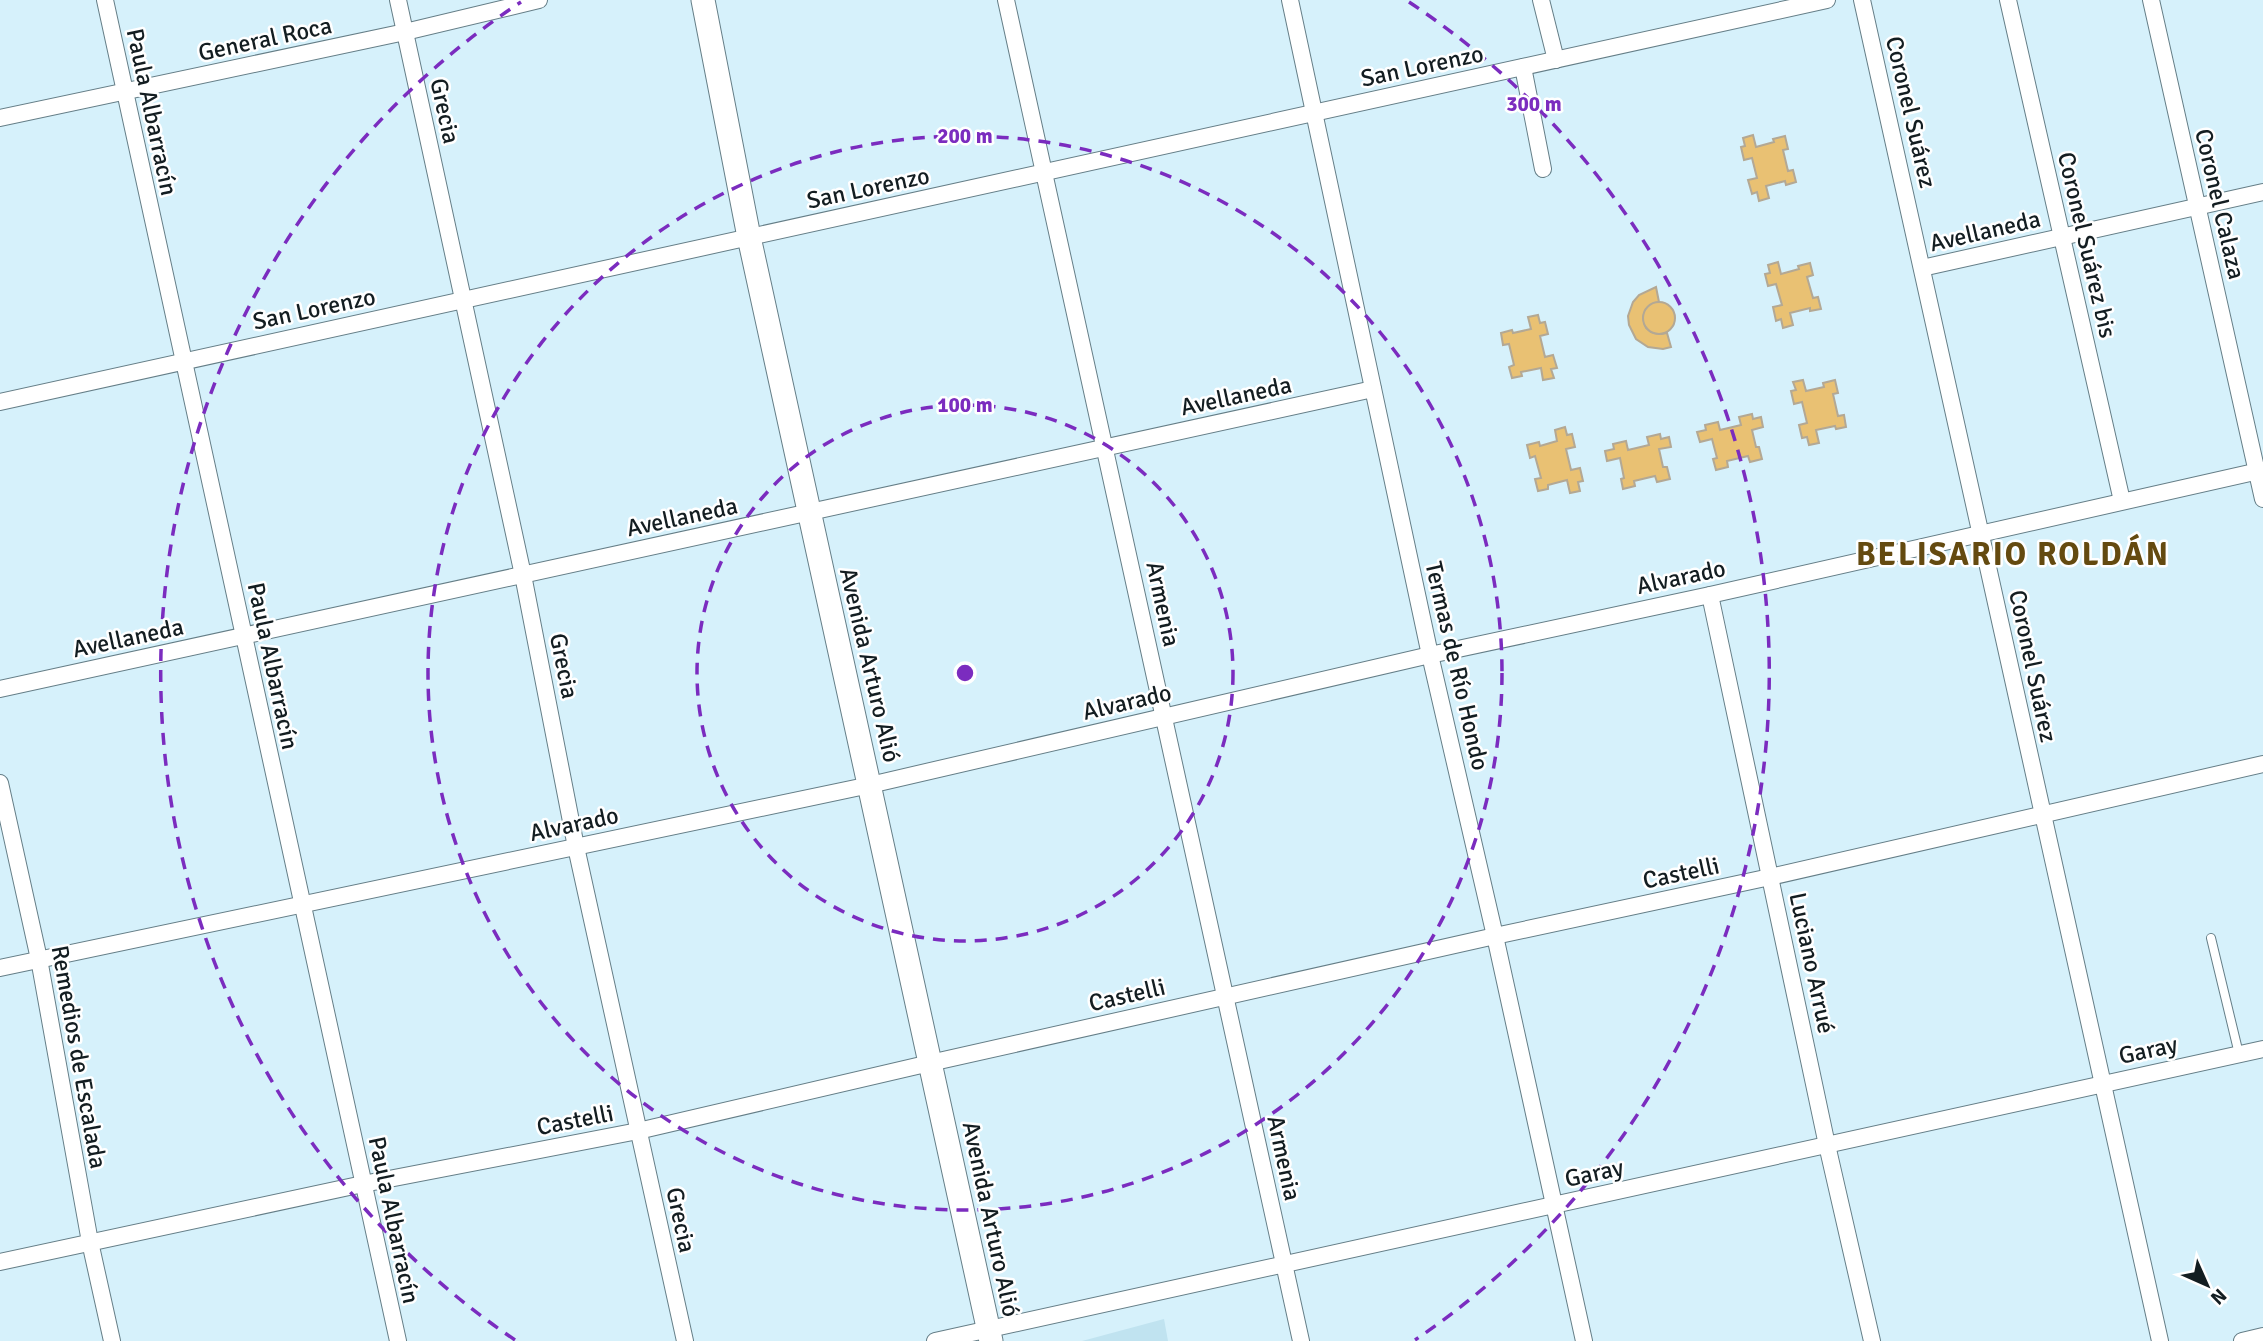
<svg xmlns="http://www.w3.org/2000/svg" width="2263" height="1341" font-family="Signika,sans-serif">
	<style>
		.built { fill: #c0e3f0 }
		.building { fill: #e9c173; stroke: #b3a894; stroke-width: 2 }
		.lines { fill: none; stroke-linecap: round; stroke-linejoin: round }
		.lane-casing { stroke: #657e87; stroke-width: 10 }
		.street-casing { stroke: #657e87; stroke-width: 18 }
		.secondary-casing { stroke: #657e87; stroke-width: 25 }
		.lane { stroke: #fff; stroke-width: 8 }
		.street { stroke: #fff; stroke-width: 16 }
		.secondary { stroke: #fff; stroke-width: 23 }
		.ring { fill: none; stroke: #7b2cbf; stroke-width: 3.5; stroke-dasharray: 12 9 }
		.labels { text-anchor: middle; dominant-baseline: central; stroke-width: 5; stroke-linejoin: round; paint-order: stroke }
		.street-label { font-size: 24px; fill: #131d21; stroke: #fff }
		.district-label { font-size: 32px; font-weight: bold; letter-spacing: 2px; fill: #644a10; stroke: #fff }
		.centre { fill: #7b2cbf; stroke: #fff; stroke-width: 3.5 }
		.ring-label { font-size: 21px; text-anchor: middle; font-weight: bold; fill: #7b2cbf; stroke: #fff; stroke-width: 5; stroke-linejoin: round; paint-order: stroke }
	</style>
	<rect width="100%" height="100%" fill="#d6f1fb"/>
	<path class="built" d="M1164 1319 1168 1341H1082Z"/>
	<g class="building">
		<path d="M1753 135 1756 147 1774 142 1773 139 1785 136 1788 149 1783 150 1788 171 1793 170 1796 182 1786 185 1785 181 1766 186 1769 198 1759 201 1757 192 1752 194 1748 180 1757 178 1752 158 1744 160 1741 147 1745 146 1743 138Z"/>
		<path d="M1778 262 1781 274 1799 269 1798 266 1810 263 1813 275 1807 277 1813 298 1818 297 1821 309 1810 311V308L1790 313 1793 325 1783 328 1781 319 1776 321 1773 307 1782 305 1776 284 1768 286 1765 274 1770 273 1768 265Z"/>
		<path d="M1656 287 1659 302 1647 308 1643 318 1646 328 1651 332 1661 334 1667 333 1671 347 1663 349 1648 347 1636 339 1629 325 1628 316 1633 302 1639 295Z"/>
		<circle cx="1659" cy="318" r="16"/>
		<path d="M1538 315 1540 323 1545 322 1548 334 1540 336 1545 357 1553 355 1557 368 1551 369 1554 378 1543 380 1541 368 1521 372 1522 376 1512 378 1509 367 1514 365 1509 344 1503 345 1501 333 1512 330 1513 333 1531 329 1528 317Z"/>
		<path d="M1803 380 1806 391 1824 387 1823 383 1835 380 1838 393 1833 394 1838 416 1844 415 1846 427 1836 429 1835 426 1816 430 1819 443 1809 445 1807 437 1802 438 1799 425 1807 423 1802 402 1794 404 1791 391 1796 390 1793 382Z"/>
		<path d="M1752 414 1753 419 1761 417 1763 427 1752 430 1756 447H1759L1762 459 1750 462 1748 456 1727 461 1728 467 1716 470 1713 459 1717 458 1712 439 1700 442 1697 432 1706 430 1705 425 1718 422 1720 430 1741 425 1739 417Z"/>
		<path d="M1565 427 1567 435 1572 434 1575 447 1566 449 1571 470 1580 468 1583 481 1578 482 1580 491 1570 493 1567 480 1548 485V489L1538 491 1535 479 1541 478 1535 456 1530 458 1527 445 1539 442 1540 446 1557 441 1555 430Z"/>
		<path d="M1660 434 1661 439 1669 437 1671 447 1659 449 1663 467H1667L1670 479 1657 482 1655 476 1634 481 1635 486 1623 489 1621 479 1624 478 1620 458 1607 461 1605 451 1614 449 1613 444 1626 441 1628 450 1649 445 1647 437Z"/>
	</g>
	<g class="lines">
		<g class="lane-casing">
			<path id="lane" d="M2211 938 2239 1054"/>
		</g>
		<g class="street-casing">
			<g id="street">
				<path d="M105 0 398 1341"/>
				<path d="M398 0 523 575 576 847 685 1341"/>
				<path d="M1006 0 1301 1341"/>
				<path d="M1290 0 1430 655 1495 936 1584 1341"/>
				<path d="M1541 0 1556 60"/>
				<path d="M1862 0 2160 1341"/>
				<path d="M2008 0 2122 501"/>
				<path d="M2151 0 2263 499"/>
				<path d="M1523 67 1543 169"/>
				<path d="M0 118 405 32 539 0"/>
				<path d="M1922 268 2263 192"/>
				<path d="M0 402 1827 0"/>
				<path d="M1710 595 1827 1145 1872 1341"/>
				<path d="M0 689 1373 389"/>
				<path d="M0 783 39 959 90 1242 112 1341"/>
				<path d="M0 968 870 785 1430 655 1710 595 2263 470"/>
				<path d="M0 1262 363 1184 638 1131 930 1063 1495 936 1770 877 2263 764"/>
				<path d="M935 1341 2263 1049"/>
				<path d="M2242 1341 2263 1336"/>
			</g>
		</g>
		<g class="secondary-casing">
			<path id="secondary" d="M703 0 749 237 991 1341"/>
		</g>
		<use href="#lane" class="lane"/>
		<use href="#street" class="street"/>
		<use href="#secondary" class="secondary"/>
	</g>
	<g class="ring">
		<circle cx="965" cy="673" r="268"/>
		<circle cx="965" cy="673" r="537"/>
		<path d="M515 1340A805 805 0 0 1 521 2M1409 2A805 805 0 0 1 1415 1340"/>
	</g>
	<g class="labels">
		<g class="street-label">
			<text transform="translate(265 39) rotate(-12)">General Roca</text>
			<text transform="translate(1422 66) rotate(-12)">San Lorenzo</text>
			<text transform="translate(445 111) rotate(78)">Grecia</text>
			<text transform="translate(152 112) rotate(78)">Paula Albarracín</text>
			<text transform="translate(1911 112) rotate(77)">Coronel Suárez</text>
			<text transform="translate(868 188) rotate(-12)">San Lorenzo</text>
			<text transform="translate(2220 204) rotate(77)">Coronel Calaza</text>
			<text transform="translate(1985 231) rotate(-13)">Avellaneda</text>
			<text transform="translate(2087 245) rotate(77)">Coronel Suárez bis</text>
			<text transform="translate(314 309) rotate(-12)">San Lorenzo</text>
			<text transform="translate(1236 396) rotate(-12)">Avellaneda</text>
			<text transform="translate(682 517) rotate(-12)">Avellaneda</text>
			<text transform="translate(1681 577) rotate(-12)">Alvarado</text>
			<text transform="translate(1163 604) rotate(78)">Armenia</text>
			<text transform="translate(128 638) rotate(-12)">Avellaneda</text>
			<text transform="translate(870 665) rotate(77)">Avenida Arturo Alió</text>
			<text transform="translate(273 666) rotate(78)">Paula Albarracín</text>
			<text transform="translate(564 666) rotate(79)">Grecia</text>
			<text transform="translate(1457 666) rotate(77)">Termas de Río Hondo</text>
			<text transform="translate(2033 666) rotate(78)">Coronel Suárez</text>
			<text transform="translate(1127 702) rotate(-13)">Alvarado</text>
			<text transform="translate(574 824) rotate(-12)">Alvarado</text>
			<text transform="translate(1681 873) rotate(-12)">Castelli</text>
			<text transform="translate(1812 963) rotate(78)">Luciano Arrué</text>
			<text transform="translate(1127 995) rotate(-13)">Castelli</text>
			<text transform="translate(2148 1050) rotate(-12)">Garay</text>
			<text transform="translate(79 1057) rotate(80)">Remedios de Escalada</text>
			<text transform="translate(575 1120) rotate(-11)">Castelli</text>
			<text transform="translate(1284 1158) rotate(78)">Armenia</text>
			<text transform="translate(1594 1173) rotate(-12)">Garay</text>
			<text transform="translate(991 1219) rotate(78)">Avenida Arturo Alió</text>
			<text transform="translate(394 1220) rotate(78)">Paula Albarracín</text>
			<text transform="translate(681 1220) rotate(78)">Grecia</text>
		</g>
		<g class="district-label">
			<text x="2013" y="554">BELISARIO ROLDÁN</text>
		</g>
	</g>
	<circle cx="965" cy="673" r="10" class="centre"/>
	<g class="ring-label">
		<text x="1534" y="111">300 m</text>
		<text x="965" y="143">200 m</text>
		<text x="965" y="412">100 m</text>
	</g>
	<g transform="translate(2207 1285) rotate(135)" stroke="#ffffff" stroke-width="5" paint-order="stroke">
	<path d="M0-5L12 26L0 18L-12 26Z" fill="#131d21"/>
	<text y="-10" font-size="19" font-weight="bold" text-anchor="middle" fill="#131d21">N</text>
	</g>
</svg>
